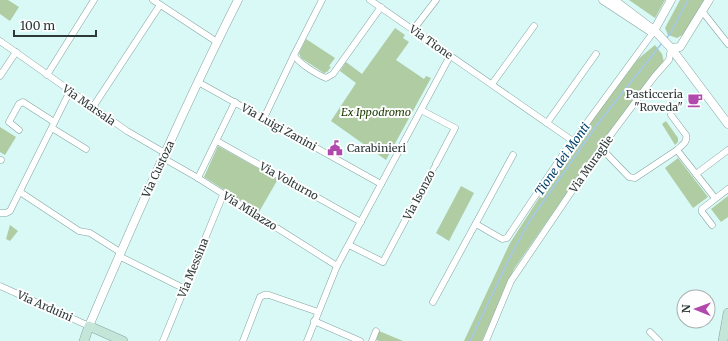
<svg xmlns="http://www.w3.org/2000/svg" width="728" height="341" font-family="Merriweather,serif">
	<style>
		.green { fill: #b0cca3 }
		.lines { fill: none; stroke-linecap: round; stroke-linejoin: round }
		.stream { stroke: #a3c9ec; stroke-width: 1.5 }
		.pedestrian-casing { stroke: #85a3a1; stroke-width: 6 }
		.minor-casing { stroke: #85a3a1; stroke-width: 7 }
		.tertiary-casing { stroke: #85a3a1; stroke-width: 9 }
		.secondary-casing { stroke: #85a3a1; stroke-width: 10 }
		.pedestrian { stroke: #fff; stroke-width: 5 }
		.minor { stroke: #fff; stroke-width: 6 }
		.tertiary { stroke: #fff; stroke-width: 8 }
		.secondary { stroke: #c3e6d8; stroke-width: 9 }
		.labels { text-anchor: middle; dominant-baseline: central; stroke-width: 4; stroke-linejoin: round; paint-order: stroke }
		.street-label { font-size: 11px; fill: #2c3938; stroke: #fefefe }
		.poi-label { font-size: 11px; fill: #2c3938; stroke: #fefefe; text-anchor: end }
		.park-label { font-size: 11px; font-style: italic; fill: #1c3e02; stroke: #fefefe }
		.water-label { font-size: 12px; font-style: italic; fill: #00406b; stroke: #fefefe }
	</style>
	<rect width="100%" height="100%" fill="#d8f9f6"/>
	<g class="green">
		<path d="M0 0H8L19 7 10 21 0 14Z"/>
		<path d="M629 0H665L655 18Z"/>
		<path d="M680 0H704L684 34 677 38 668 35 665 28Z"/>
		<path d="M395 28 405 35 403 38 409 42 396 60 424 79 426 76 431 78 386 160 331 121 356 83 340 71 346 62 362 74Z"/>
		<path d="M306 39 335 58 329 66 331 67 327 72 324 73 301 58 299 53Z"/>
		<path d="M655 45 662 54 664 62 649 79 602 142 514 269 482 341H464L510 243 576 141 638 59Z"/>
		<path d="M666 121 678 138V142L675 145 662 124Z"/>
		<path d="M0 127 16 137 5 155 0 152Z"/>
		<path d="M218 146 278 179 259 212 204 177Z"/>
		<path d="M678 158 708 197 693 208 665 168Z"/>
		<path d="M461 186 474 193 449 241 436 233Z"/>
		<path d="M728 196V217L721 222 711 209Z"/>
		<path d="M10 225 18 231 10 241 6 239Z"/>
		<path d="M379 331 403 341H379L376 340Z"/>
	</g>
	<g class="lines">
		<g class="stream">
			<path d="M666 39 671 32 688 0"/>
			<path d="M470 341 513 251 529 222 599 122 662 43"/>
		</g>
		<g class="pedestrian-casing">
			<path id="pedestrian" d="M409 213 436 164"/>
		</g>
		<g class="minor-casing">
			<g id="minor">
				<path d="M153 0 217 42"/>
				<path d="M322 0 294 55C298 63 318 75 326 78L333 74 381 7"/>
				<path d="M370 0 570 139 571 141"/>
				<path d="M702 11 728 44"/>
				<path d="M413 30 436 0"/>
				<path d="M0 41 127 131 165 153"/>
				<path d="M47 75 94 0"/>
				<path d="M0 76 16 52"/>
				<path d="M198 82 381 184"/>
				<path d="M492 84 534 26"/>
				<path d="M93 107 160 5"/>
				<path d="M421 110 455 128 436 164"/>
				<path d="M671 115 686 135C688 142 682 145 677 150"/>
				<path d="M264 118 294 55"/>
				<path d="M547 123 596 54"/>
				<path d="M52 128 86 149"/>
				<path d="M19 130 9 122 19 104 23 102 54 122"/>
				<path d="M217 141 361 222"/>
				<path d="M601 148 629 177 635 178 677 150 715 198"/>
				<path d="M163 158 198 178 337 266"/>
				<path d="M0 160H1"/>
				<path d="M696 174 728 150"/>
				<path d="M198 178 235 102"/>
				<path d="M20 192 79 231 90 233 120 252"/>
				<path d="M0 213H6L10 211 70 91"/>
				<path d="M476 224 502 239 507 238 570 144 571 141 575 139 652 34"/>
				<path d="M712 225 702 212V209L728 189"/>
				<path d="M349 245 383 262 409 213"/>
				<path d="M119 256 185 289"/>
				<path d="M0 286 89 326"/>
				<path d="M433 302 513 155"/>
				<path d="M314 321 360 341"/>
				<path d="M650 332 659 341"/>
				<path d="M163 341 223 195"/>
				<path d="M243 341 260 297 264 295H269L318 312"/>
				<path d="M307 341 337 266 450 56"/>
				<path d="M372 341 376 331"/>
				<path d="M486 341 511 281 601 148 654 77 669 60 671 48"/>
			</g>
		</g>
		<g class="tertiary-casing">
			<g id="tertiary">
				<path d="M603 0 650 31"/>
				<path d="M614 0 651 28"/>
				<path d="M656 27 671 0"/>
				<path d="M657 33 671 48 728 124"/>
				<path d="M671 48 680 47 709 0"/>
				<path d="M89 326C136 216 184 107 238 0"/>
			</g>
		</g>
		<g class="secondary-casing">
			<g id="secondary">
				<path d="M84 341 89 326 123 341"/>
				<path d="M723 341 728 313"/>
			</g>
		</g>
		<use href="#pedestrian" class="pedestrian"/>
		<use href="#minor" class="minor"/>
		<use href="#tertiary" class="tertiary"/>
		<use href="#secondary" class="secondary"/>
	</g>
	<defs>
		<g id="cafe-bare" transform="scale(1.2)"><path d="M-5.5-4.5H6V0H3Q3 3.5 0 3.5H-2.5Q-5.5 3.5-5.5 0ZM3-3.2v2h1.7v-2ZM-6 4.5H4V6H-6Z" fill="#b149ac" stroke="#fefefe" stroke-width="2.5" paint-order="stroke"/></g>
		<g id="civic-bare" transform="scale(1.2)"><path d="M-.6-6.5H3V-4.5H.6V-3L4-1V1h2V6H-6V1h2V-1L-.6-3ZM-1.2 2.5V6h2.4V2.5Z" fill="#b149ac" stroke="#fefefe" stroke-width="2.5" paint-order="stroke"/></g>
	</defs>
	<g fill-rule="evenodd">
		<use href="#cafe-bare" x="695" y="100"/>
		<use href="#civic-bare" x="335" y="148"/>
	</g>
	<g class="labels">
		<g class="street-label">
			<text transform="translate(431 42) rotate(35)">Via Tione</text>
			<text transform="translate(89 105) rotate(35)">Via Marsala</text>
			<text transform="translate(279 127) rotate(29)">Via Luigi Zanini</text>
			<text transform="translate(591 164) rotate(-55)">Via Muraglie</text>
			<text transform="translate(158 169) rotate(-65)">Via Custoza</text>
			<text transform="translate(289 181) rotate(29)">Via Volturno</text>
			<text transform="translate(419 195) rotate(-62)">Via Isonzo</text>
			<text transform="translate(250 211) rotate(32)">Via Milazzo</text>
			<text transform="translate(193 268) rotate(-68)">Via Messina</text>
			<text transform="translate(45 306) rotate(24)">Via Arduini</text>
		</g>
		<g class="poi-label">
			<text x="683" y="94">Pasticceria<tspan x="683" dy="13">"Roveda"</tspan></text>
			<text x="347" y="148" text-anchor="start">Carabinieri</text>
		</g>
		<g class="park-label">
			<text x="376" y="112">Ex Ippodromo</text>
		</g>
		<g class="water-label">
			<text transform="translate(562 159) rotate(-55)">Tione dei Monti</text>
		</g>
	</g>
	<g transform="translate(696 309) rotate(271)"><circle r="19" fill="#fefefe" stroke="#aaafaf"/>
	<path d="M0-3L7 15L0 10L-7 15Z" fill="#b149ac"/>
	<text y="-6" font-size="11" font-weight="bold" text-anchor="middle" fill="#2c3938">N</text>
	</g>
	<path d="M14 30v6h82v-6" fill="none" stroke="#2c3938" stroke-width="2"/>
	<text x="20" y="30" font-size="12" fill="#2c3938" stroke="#fefefe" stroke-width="3" paint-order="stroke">100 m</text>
</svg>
